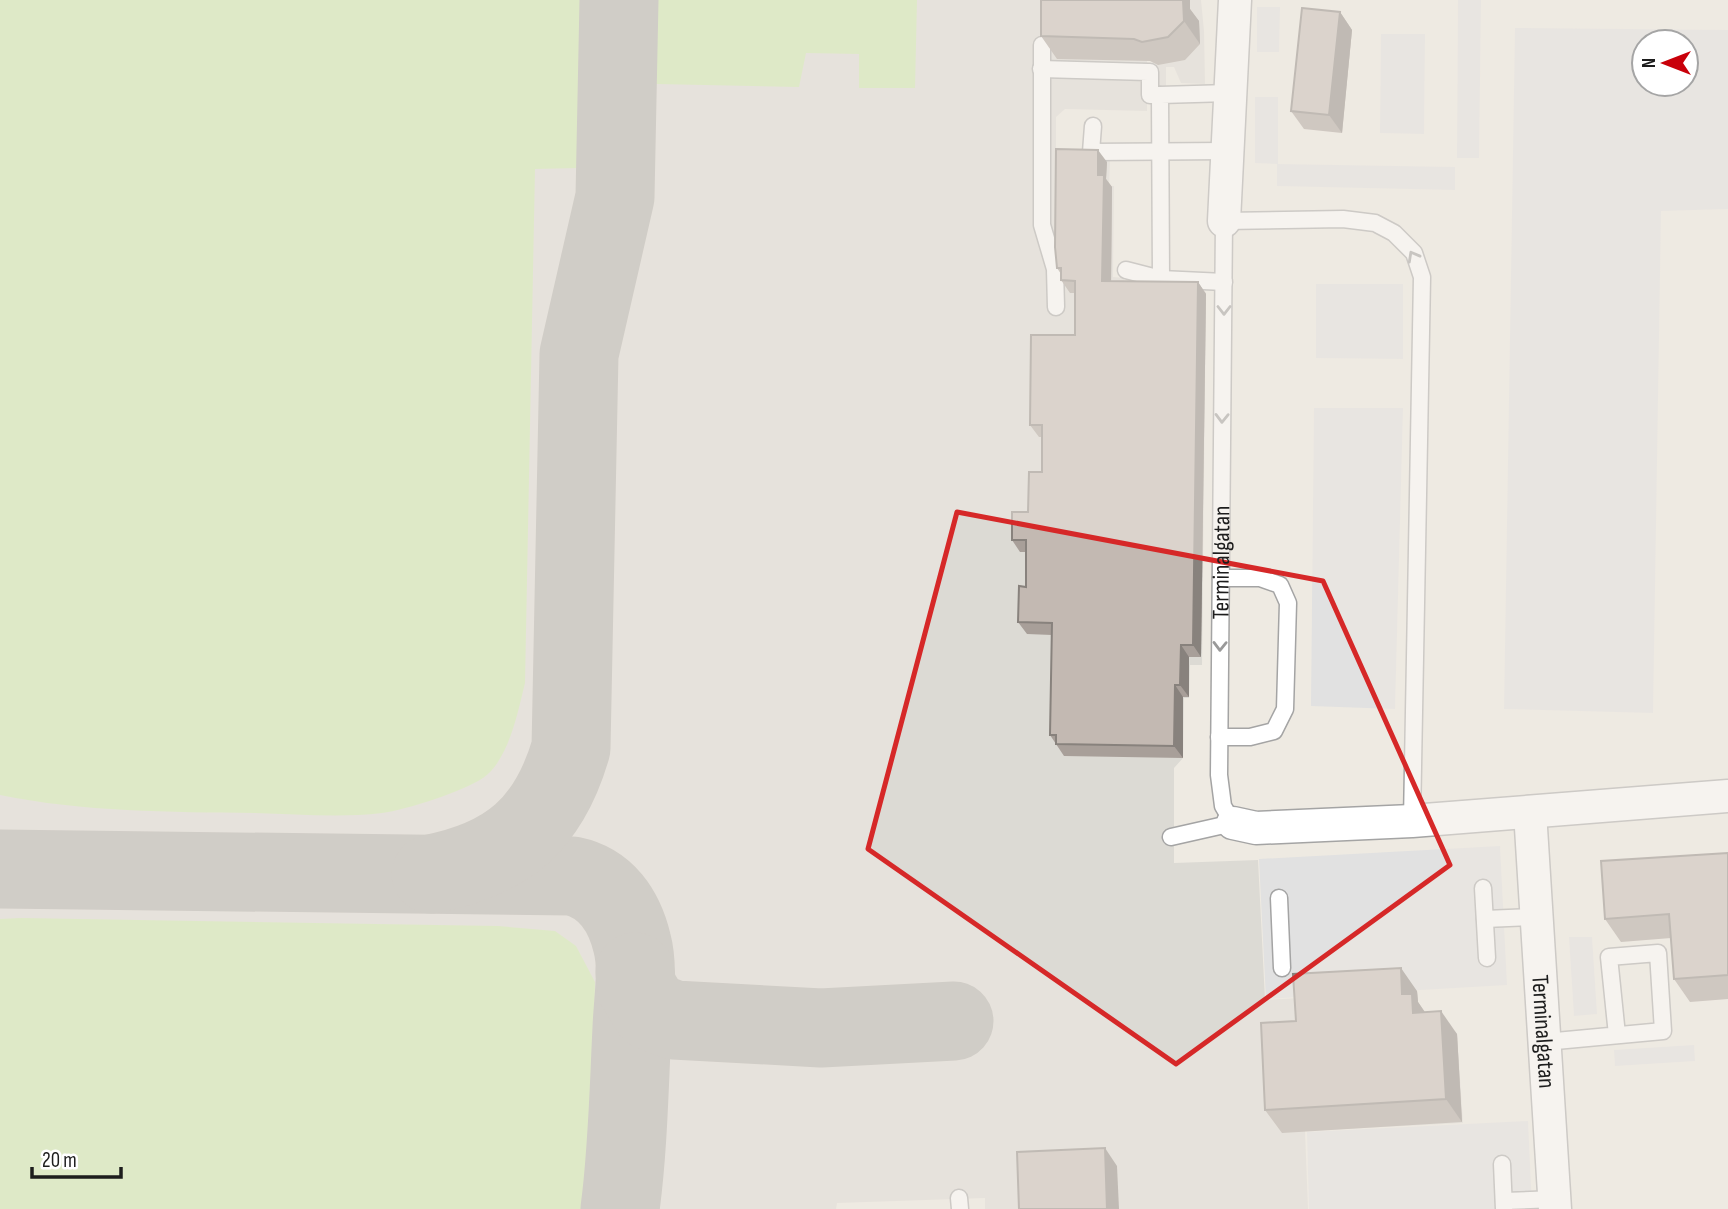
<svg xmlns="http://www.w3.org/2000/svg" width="1728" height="1209" font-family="'Sofia Sans Condensed',sans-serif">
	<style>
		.airport { fill: #dcdad4 }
		.grass { fill: #cbe9a7 }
		.parking { fill: #e1e1e1; fill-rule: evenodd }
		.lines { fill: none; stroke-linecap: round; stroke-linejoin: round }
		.taxiway { stroke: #acaaa6; stroke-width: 79 }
		.lane-casing { stroke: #a4a4a4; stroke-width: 19 }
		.street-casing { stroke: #a4a4a4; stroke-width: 35 }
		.lane { stroke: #fff; stroke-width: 16 }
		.street { stroke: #fff; stroke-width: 32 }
		.wall { fill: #a89f99 }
		.shaded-wall { fill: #88827d }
		.building { fill: #c3b9b2; stroke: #88827d; stroke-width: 2 }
		.oneway { stroke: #999 }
		.marked { fill: none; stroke: #d62828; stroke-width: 5; stroke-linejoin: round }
		.labels { text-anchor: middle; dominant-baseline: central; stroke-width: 5; stroke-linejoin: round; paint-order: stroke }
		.street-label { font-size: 24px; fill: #1d1d1d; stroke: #fff }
	</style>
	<rect width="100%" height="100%" fill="#eeeae2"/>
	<path class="airport" d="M0 0H1201L1204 31 1205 84 1181 83 1174 67H1166V91H1151L1152 55H1147V111L1065 109 1056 117V154L1063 160 1110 161 1109 186H1114L1113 277 1124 278V290L1206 292 1202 665H1190L1189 698H1184L1183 758 1174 768V863L1258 860 1265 1000 1417 991 1419 1016 1429 1035 1457 1034 1463 1123 1305 1131 1308 1209H985V1198L837 1203 836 1209H0Z"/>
	<g class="grass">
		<path d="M0 0H589L583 162 578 168 535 169 525 683C518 711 509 760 483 778 464 791 406 810 382 813 340 818 297 814 255 813 170 812 83 812 0 795Z"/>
		<path d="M658 0H917L915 88H859V54L806 53 799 87 656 84Z"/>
		<path d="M21 918 498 926 555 931 576 946 595 982 591 1209H0V919Z"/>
	</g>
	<g class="parking">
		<path d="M1458 0H1481L1479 158H1457Z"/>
		<path d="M1257 7H1280L1279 52H1257Z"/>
		<path d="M1515 28 1728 30V209L1661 211 1653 713 1504 709ZM1644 42H1686V84H1644Z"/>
		<path d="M1381 34H1425L1424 134 1380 133Z"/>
		<path d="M1255 97H1278V164L1455 167V190L1277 186V164L1255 163Z"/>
		<path d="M1316 284H1403V359L1316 358Z"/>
		<path d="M1314 408H1403L1395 709 1311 706Z"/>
		<path d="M1500 846 1507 985 1266 999 1259 859Z"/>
		<path d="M1569 937H1592L1597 1014 1574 1016Z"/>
		<path d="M1694 1045 1695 1061 1615 1066 1614 1050Z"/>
		<path d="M1528 1121 1532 1209H1309L1307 1132Z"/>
	</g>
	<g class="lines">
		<g class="taxiway">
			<path d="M0 869 572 876C606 883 624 910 632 943 639 969 633 1000 632 1028 629 1088 628 1149 620 1209"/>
			<path d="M431 874C508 859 549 824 571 748L579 354 615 197 619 0"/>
			<path d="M635 972 637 988 651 1011 674 1020 821 1028 954 1021"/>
		</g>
		<g class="lane-casing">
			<g id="lane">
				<path d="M1042 45V225L1055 269 1056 307"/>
				<path d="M1041 69 1148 72H1150V95H1160"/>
				<path d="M1093 126 1091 152 1227 151"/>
				<path d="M1126 270 1161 279 1224 282"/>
				<path d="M1161 279 1160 95 1229 93"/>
				<path d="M1219 737H1250L1274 731 1285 709 1288 603 1280 585 1260 578H1221"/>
				<path id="s1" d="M1171 837 1233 823 1223 806 1219 775 1224 221 1343 219 1375 223 1394 233 1414 253 1422 277 1412 821"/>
				<path d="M1483 888 1487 958"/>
				<path d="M1279 898 1282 968"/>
				<path d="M1485 919 1535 917"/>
				<path d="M1545 1042 1663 1031 1658 953 1609 957 1617 1035"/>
				<path d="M1502 1164 1504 1209"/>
				<path d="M959 1198 960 1209"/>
				<path d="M1504 1201 1555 1199"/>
			</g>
		</g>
		<g class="street-casing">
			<g id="street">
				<path d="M1224 221 1235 0"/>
				<path id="s2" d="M1530 812 1555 1209"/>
				<path d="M1233 823 1256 828 1412 821 1728 796"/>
			</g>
		</g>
		<use href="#lane" class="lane"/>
		<use href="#street" class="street"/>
	</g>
	<g class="wall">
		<path d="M1190 0V9L1199 21 1200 44 1185 60 1158 65 1150 61 1057 59 1041 36Z"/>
		<path d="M1340 12 1352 30 1342 133 1304 129 1291 111Z"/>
		<path d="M1107 162 1106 179 1112 187 1111 281 1198 282 1206 294 1201 657H1189V697H1183V758L1064 756 1050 735 1052 635 1027 634 1018 622 1026 587V552H1020L1012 540 1028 512 1042 472V437H1039L1030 425 1075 335V293H1070L1061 280V274L1057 268Z"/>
		<path d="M1728 853V999L1690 1002 1674 979 1671 938 1621 942 1605 919Z"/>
		<path d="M1417 991 1418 1002 1425 1012 1457 1034 1462 1122 1282 1133 1265 1110 1296 1021Z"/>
	</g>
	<g class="shaded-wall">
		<path d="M1183 0H1190V9L1199 21 1200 44 1184 21Z"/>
		<path d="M1340 12 1352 30 1342 133 1329 115Z"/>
		<path d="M1098 150 1107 162 1106 179 1112 187 1111 293 1102 281 1098 175Z"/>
		<path d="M1198 282 1206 294 1201 657 1193 645Z"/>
		<path d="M1181 645 1189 657V697L1180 685Z"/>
		<path d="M1175 685 1183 697V758L1174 746Z"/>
		<path d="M1401 968 1417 991 1418 1002 1428 1017 1413 1013 1402 994Z"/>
		<path d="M1441 1011 1457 1034 1462 1122 1446 1099Z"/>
		<path d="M1105 1148 1117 1166 1119 1209H1107Z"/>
	</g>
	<g class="building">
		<path d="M1041 0H1183L1184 21 1168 37 1142 42 1134 39 1041 36Z"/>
		<path d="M1302 8 1340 12 1329 115 1291 111Z"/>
		<path d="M1056 149 1098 150V175H1104L1102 281 1198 282 1193 645H1181L1180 685H1175L1174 746 1056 744V735H1050L1052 623 1018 622 1019 586 1026 587V540H1012V512H1028L1029 472H1042V425H1030L1031 335H1075V281L1061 280V268H1057L1055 247Z"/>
		<path d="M1728 853V975L1674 979 1669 914 1605 919 1601 861Z"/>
		<path d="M1401 968 1402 994H1412L1413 1013 1441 1011 1446 1099 1265 1110 1261 1023 1296 1021 1293 974Z"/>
		<path d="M1105 1148 1107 1209H1019L1017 1152Z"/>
	</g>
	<defs><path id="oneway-chevron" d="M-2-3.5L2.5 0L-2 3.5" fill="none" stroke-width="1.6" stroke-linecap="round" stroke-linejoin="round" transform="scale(1.75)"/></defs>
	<g class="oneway">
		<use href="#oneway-chevron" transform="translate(1413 256) rotate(-119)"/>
		<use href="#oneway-chevron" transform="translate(1224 310) rotate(90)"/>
		<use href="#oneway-chevron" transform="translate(1222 418) rotate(91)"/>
		<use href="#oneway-chevron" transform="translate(1220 646) rotate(91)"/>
	</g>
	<path d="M0 0H1728V1209H0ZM957 512 1323 581 1450 865 1176 1064 868 849Z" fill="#eeeae2" fill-opacity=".55" fill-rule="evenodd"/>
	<path class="marked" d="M957 512 1323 581 1450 865 1176 1064 868 849Z"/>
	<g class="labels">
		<g class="street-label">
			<text stroke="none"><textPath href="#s1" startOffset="327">Terminalgatan</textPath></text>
			<text stroke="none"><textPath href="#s2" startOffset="220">Terminalgatan</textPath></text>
		</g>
	</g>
	<g transform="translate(1665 63) rotate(270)"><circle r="33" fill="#ffffff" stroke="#a5a5a5" stroke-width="2"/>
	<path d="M0-5L12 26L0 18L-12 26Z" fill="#c9000a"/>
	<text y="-10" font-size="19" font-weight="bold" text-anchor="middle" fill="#1d1d1d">N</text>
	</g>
	<path d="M32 1167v10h89v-10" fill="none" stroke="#1d1d1d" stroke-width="3.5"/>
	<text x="42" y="1167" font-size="21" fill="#1d1d1d" stroke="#ffffff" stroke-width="5" paint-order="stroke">20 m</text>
</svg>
